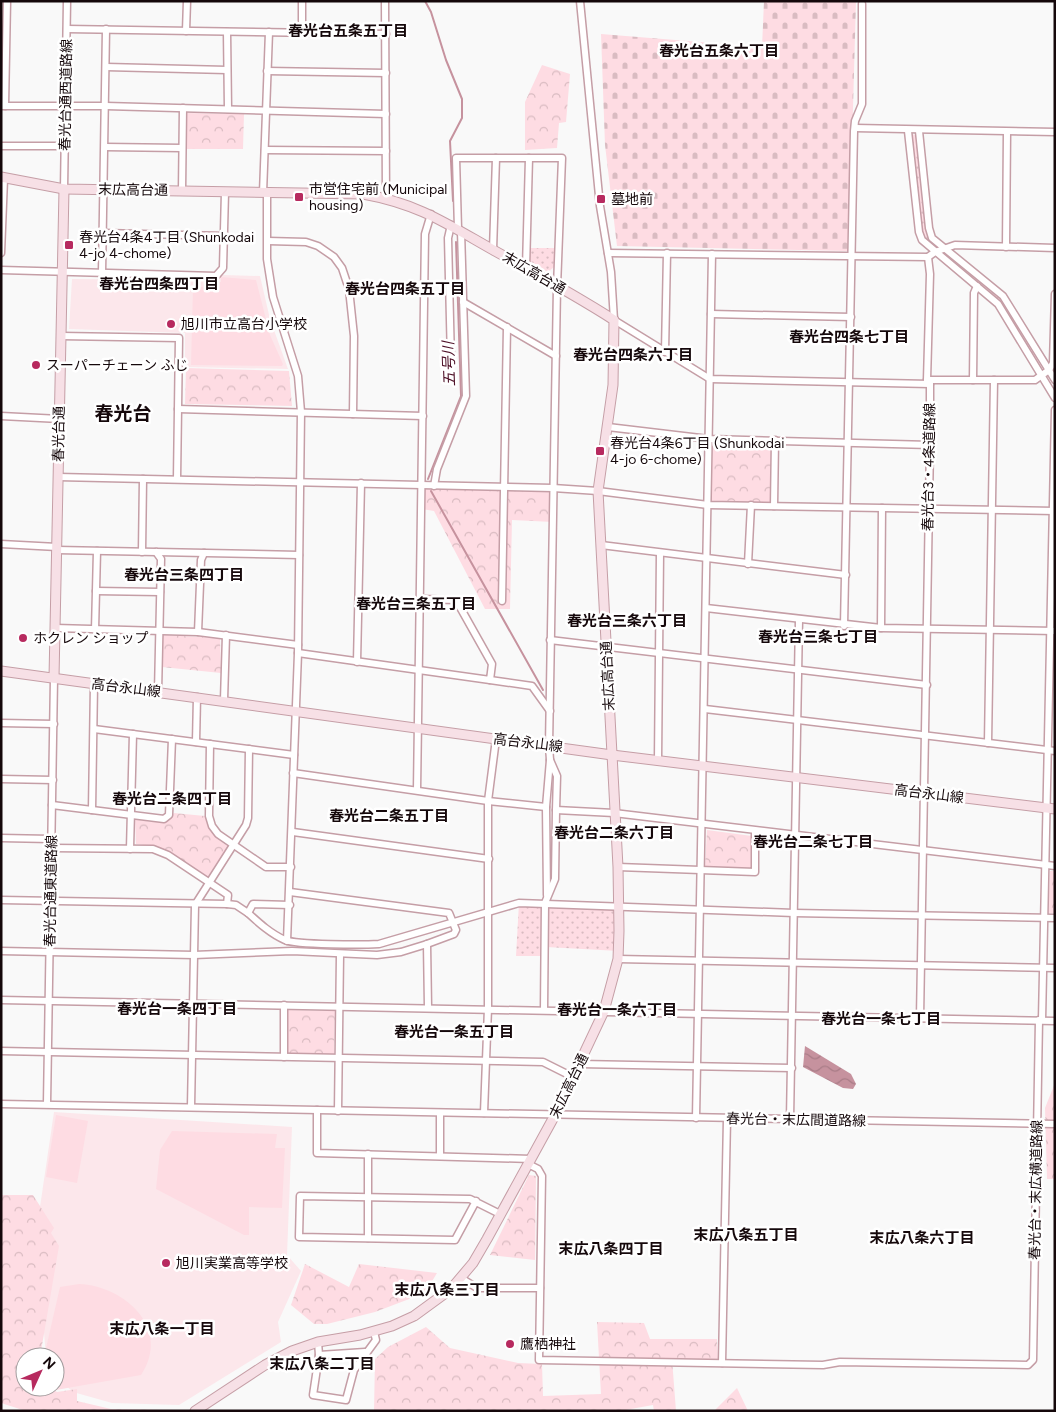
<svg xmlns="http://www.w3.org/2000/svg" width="1056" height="1412" font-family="Figtree,'Noto Sans JP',sans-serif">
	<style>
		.built { fill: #fce7eb }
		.grass { fill: url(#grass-dots) }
		.forest { fill: url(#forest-crowns) }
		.cemetery { fill: url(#cemetery-stones) }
		.pitch { fill: #fedce3 }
		.water { fill: url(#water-waves) }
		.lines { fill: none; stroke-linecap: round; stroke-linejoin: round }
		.stream { stroke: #c6929e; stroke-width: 2 }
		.street-casing { stroke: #c59ea6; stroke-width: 9 }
		.secondary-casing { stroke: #c59ea6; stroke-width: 11 }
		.street { stroke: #fff; stroke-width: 6 }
		.secondary { stroke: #f7e0e6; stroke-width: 9 }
		.poi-dot { fill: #b72a5f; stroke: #fff; stroke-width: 2 }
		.labels { text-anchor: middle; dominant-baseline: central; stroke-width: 5; stroke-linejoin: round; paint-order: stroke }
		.street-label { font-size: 14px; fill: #15080b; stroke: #fff }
		.poi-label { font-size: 14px; fill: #15080b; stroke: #fff; text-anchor: start }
		.neighbourhood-label { font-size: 15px; font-weight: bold; fill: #15080b; stroke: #fff }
		.water-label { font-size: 15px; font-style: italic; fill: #4d0f26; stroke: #fff }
		.district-label { font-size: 19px; font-weight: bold; fill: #15080b; stroke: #fff }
	</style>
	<defs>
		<pattern id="grass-dots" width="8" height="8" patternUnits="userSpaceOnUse" patternTransform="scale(1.25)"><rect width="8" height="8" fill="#fedce3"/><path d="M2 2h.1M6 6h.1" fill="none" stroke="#d9bbc1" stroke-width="1.8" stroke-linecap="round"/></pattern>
		<pattern id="forest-crowns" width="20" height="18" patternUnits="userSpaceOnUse" patternTransform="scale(1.25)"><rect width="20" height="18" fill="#fedce3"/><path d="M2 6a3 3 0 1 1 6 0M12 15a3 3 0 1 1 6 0" fill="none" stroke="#d9bbc1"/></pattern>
		<pattern id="cemetery-stones" width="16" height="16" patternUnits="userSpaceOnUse" patternTransform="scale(1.25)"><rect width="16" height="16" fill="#fedce3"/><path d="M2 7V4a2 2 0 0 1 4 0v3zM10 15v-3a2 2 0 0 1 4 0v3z" fill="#d9bbc1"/></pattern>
		<pattern id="water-waves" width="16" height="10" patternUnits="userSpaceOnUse" patternTransform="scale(1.25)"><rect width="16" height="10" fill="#c6929e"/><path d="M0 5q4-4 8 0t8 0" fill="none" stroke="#a97c87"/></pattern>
	</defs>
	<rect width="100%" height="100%" fill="#f9f9f9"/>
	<g class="built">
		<path d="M223 275 260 276 270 319 288 369 185 367V333L69 329 72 279 215 280Z"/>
		<path d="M54 1112 292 1127 287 1255 301 1271 278 1322 281 1342 179 1405 112 1403 73 1392 55 1376V1357H46L36 1234Z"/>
	</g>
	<g class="grass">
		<path d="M912 134 917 136 926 231 936 246 935 248 922 233Z"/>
		<path d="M530 248H554V267L548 272 529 262Z"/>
		<path d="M949 254 1003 298 1042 368 1040 369 999 301 947 258 946 256Z"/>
		<path d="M519 903 619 907V951L546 947V956H516Z"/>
	</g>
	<g class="forest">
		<path d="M542 65 570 74 566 122 559 123 557 148 525 150V102Z"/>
		<path d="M186 113 244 114 243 149H186Z"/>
		<path d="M186 368 289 371 292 406 185 404Z"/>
		<path d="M709 439 775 440 774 506 708 505Z"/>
		<path d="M421 485 553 488V522L512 520 510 609H485L434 511 422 509Z"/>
		<path d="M163 635 220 638 221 673 162 667Z"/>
		<path d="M174 813 205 816C208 831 215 838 228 846L207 878 159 847 136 844 135 819C149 821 165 827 174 813Z"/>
		<path d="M707 830 752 836 751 869 705 867Z"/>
		<path d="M1050 871H1055V913H1048Z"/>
		<path d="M288 1010 335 1011 334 1055 287 1054Z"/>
		<path d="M1055 1083V1179H1047L1045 1108Z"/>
		<path d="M529 1175 536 1176 535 1260 490 1255Z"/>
		<path d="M1 1195H33L54 1228 51 1233 59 1246 40 1357H25V1387H50L57 1392 77 1389V1401L111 1409H174L26 1411 1 1403Z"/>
		<path d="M305 1264 349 1287 359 1264 437 1273 425 1293 375 1312 327 1324H314L291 1305Z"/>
		<path d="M597 1322 644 1323 650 1339H717L718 1360 672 1359 676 1411H654L653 1405 620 1411H374L375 1359 388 1347 426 1327 450 1348 518 1363 542 1364 543 1396 601 1394Z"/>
		<path d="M737 1388 748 1411H714Z"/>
	</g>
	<path class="cemetery" d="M764 1H856L849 251 617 246 605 145 601 34 762 47Z"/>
	<g class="pitch">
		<path d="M221 277 256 280 270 335 283 364 282 366 191 365 193 287H203L204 282H221Z"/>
		<path d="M56 1115 88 1121 77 1183 46 1177Z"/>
		<path d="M172 1131 277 1134 275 1148H285L282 1208 249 1207V1235H244L156 1189 160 1150Z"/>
		<path d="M79 1284C125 1286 172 1329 141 1375L56 1390 53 1387H55V1357H44L60 1287Z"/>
	</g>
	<path class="water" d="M805 1046 851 1074 856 1084 853 1089 843 1088 803 1067Z"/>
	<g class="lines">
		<g class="stream">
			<path d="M425 1 431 12 446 60 462 99V118L450 141 453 201"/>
			<path d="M428 479 461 396 456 242"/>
			<path d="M431 491 543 690"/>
		</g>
		<g class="street-casing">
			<g id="street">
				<path d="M302 1V33"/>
				<path d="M385 1 386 198"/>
				<path d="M580 1 600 206 611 272 614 320 710 379 930 384"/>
				<path d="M67 29 386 34"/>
				<path d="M186 31 187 1"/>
				<path d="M227 32 228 109"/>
				<path d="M106 67 227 70"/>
				<path d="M267 71 386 73"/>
				<path d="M1 106H106L386 114"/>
				<path d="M5 106 7 1"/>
				<path d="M855 128 1055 132"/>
				<path d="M908 131 919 232 922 240 998 304 1055 398"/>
				<path d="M919 131 929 228 932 238 1003 296 1055 380"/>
				<path d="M1 146H65"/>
				<path d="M105 147 182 148"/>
				<path d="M265 150 386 151"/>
				<path d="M64 189 67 1"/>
				<path d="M182 191 183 108"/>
				<path d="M263 193 269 32"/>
				<path d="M267 193V259L273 297 298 376 301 412 298 653 287 941"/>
				<path d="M451 225 448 238 451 361"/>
				<path d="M458 229 456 158H562L557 287 549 746 550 760 557 776 556 810 555 879 545 903 544 1010"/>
				<path d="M103 233 224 236"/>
				<path d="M268 241 306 242 318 246 334 257 342 268 349 289 354 336 353 414"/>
				<path d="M1006 247 1007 132"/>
				<path d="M493 250 496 158"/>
				<path d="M1 253 4 179"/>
				<path d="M608 253 928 257 935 252 955 245 1055 248"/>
				<path d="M526 268 529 158"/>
				<path d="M1 270 216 276 223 268 225 192"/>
				<path d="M102 273 106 29"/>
				<path d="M463 302 556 356"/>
				<path d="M711 314 851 317"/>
				<path d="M61 336 179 338 177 479"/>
				<path d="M665 352 667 253"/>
				<path d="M927 380H1035L1049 370 1053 363 1055 294"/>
				<path d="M973 380 974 293 977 286"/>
				<path d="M178 409 423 416"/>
				<path d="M1 416 60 419"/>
				<path d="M608 427 709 439 930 445"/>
				<path d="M58 477 553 488 598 491 708 505 1055 511"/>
				<path d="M434 486 437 469 466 396 461 231"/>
				<path d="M774 506 775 440"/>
				<path d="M1 544 57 547"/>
				<path d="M601 545 846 575"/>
				<path d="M57 550 299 555"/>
				<path d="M142 552 143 479"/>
				<path d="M156 552 161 559 158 692"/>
				<path d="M748 564 751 505"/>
				<path d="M96 591 160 592"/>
				<path d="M502 601 507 327"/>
				<path d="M706 608 881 628 1055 631"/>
				<path d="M844 626 854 131 855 121 862 104V4"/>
				<path d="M55 628 198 632 298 645"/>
				<path d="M881 628 882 508"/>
				<path d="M95 630 97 551"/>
				<path d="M198 632 201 560 204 553"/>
				<path d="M550 640 927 685"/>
				<path d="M298 653 490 680 492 664 456 600 420 599"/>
				<path d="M357 662 361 483"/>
				<path d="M490 680 532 686 550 711"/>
				<path d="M224 700 226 635"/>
				<path d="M705 709 1055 751"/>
				<path d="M1 723 54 724"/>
				<path d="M94 729 294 755"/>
				<path d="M196 742 197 697"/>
				<path d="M988 743 994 380"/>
				<path d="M210 744 209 816 212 826 218 834 266 867H291"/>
				<path d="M658 760 660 553"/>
				<path d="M293 773 488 801 546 807"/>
				<path d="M1 779 53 780"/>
				<path d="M417 790 425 234 431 214"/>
				<path d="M52 805 164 819 169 815 172 739"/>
				<path d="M92 810 94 684"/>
				<path d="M556 810 614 813 1055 866"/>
				<path d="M293 832 489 859"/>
				<path d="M1 838 51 839"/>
				<path d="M52 848 153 849 168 855 228 895 227 904"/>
				<path d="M130 849 133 734"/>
				<path d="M618 867 755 872V831"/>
				<path d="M547 895 546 807 550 760"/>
				<path d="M1 900 227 904 236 905 248 913 253 904 290 905"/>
				<path d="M248 913C259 923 271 934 285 940 297 945 363 945 379 944L519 903 794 913 1055 918"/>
				<path d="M427 944 428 1007"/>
				<path d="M1 951 194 955 292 951 377 955 401 952 427 944 454 934 456 930 449 913 290 892"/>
				<path d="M618 959 1055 968"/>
				<path d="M1 1000 1055 1021"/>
				<path d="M920 1018 930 445V384L927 380 930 274 928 257"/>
				<path d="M1042 1020 1055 410"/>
				<path d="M1 1051 543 1062 573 1077"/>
				<path d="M284 1057V1005"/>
				<path d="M580 1064 792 1068"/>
				<path d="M1 1104 1055 1124"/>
				<path d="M47 1104 54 678"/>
				<path d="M191 1107 195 905 246 825 248 818 249 749"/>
				<path d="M317 1110V1153L531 1159"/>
				<path d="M338 1111 340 955"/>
				<path d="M484 1113 488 1008V801L496 739"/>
				<path d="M696 1118 712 254"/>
				<path d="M790 1119 799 620"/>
				<path d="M440 1156V1113"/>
				<path d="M528 1164 538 1169 542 1176 539 1360 823 1365 840 1362 1028 1365 1033 1360 1039 1020"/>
				<path d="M476 1201 455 1240 299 1237 300 1196 470 1199 500 1214"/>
				<path d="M368 1238V1154"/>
				<path d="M461 1278 477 1288H540"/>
				<path d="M318 1342 319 1355 313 1395 346 1400 354 1370 376 1340 374 1332"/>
				<path d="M319 1355 365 1352"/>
				<path d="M722 1363 727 1119"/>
			</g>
		</g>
		<g class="secondary-casing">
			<g id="secondary">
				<path d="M1 177 64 189 363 194C419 204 447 224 495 251 535 273 575 295 614 320L613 385 598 491 618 867 619 931 618 959 604 1011 555 1115 487 1239 473 1263 451 1289 414 1316 392 1326 360 1335 318 1342 292 1351 265 1365 195 1411"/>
				<path d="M1 671 612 755 1055 809"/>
				<path d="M54 678 64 189"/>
			</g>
		</g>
		<use href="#street" class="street"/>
		<use href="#secondary" class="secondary"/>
	</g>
	<g class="poi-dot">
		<rect x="294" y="192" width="10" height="10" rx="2.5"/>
		<rect x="596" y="194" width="10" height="10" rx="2.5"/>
		<rect x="64" y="240" width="10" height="10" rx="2.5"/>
		<circle cx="171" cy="324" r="5"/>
		<circle cx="36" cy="365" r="5"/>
		<rect x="595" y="446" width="10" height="10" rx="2.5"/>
		<circle cx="23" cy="638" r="5"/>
		<circle cx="166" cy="1263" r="5"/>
		<circle cx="510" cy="1344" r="5"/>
	</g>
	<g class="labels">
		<g class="street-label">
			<text transform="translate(66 95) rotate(-89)">春光台通西道路線</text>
			<text transform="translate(133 190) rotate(1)">末広高台通</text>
			<text transform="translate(534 273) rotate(30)">末広高台通</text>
			<text transform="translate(59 434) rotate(-89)">春光台通</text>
			<text transform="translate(929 467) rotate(-89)">春光台3・4条道路線</text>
			<text transform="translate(608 676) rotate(-93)">末広高台通</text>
			<text transform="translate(126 688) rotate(7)">高台永山線</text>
			<text transform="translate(528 743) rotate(7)">高台永山線</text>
			<text transform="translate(929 794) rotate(7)">高台永山線</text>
			<text transform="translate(51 891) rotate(-89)">春光台通東道路線</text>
			<text transform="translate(569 1086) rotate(-64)">末広高台通</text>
			<text transform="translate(796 1120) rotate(1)">春光台・末広間道路線</text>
			<text transform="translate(1036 1190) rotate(-89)">春光台・末広横道路線</text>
		</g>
		<g class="poi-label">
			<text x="309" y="189">市営住宅前 (Municipal<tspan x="309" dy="16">housing)</tspan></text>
			<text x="611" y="199">墓地前</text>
			<text x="79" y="237">春光台4条4丁目 (Shunkodai<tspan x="79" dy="16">4-jo 4-chome)</tspan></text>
			<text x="181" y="324">旭川市立高台小学校</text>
			<text x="46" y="365">スーパーチェーン ふじ</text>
			<text x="610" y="443">春光台4条6丁目 (Shunkodai<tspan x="610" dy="16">4-jo 6-chome)</tspan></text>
			<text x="33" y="638">ホクレン ショップ</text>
			<text x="176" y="1263">旭川実業高等学校</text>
			<text x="520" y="1344">鷹栖神社</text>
		</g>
		<g class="neighbourhood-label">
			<text x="348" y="31">春光台五条五丁目</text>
			<text x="719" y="51">春光台五条六丁目</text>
			<text x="159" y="284">春光台四条四丁目</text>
			<text x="405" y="289">春光台四条五丁目</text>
			<text x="849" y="337">春光台四条七丁目</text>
			<text x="633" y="355">春光台四条六丁目</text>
			<text x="184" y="575">春光台三条四丁目</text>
			<text x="416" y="604">春光台三条五丁目</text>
			<text x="627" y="621">春光台三条六丁目</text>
			<text x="818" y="637">春光台三条七丁目</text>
			<text x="172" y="799">春光台二条四丁目</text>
			<text x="389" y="816">春光台二条五丁目</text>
			<text x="614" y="833">春光台二条六丁目</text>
			<text x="813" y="842">春光台二条七丁目</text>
			<text x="177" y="1009">春光台一条四丁目</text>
			<text x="617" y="1010">春光台一条六丁目</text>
			<text x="881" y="1019">春光台一条七丁目</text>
			<text x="454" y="1032">春光台一条五丁目</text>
			<text x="746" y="1235">末広八条五丁目</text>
			<text x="922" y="1238">末広八条六丁目</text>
			<text x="611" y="1249">末広八条四丁目</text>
			<text x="447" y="1290">末広八条三丁目</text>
			<text x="162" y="1329">末広八条一丁目</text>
			<text x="322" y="1364">末広八条二丁目</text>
		</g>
		<g class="water-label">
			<text transform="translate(449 364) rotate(-92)">五号川</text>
		</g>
		<g class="district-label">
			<text x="123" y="413">春光台</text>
		</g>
	</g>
	<rect width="1056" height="1412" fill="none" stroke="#15080b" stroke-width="5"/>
	<g transform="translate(40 1372) rotate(46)"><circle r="24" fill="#ffffff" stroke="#a19c9d"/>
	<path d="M0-4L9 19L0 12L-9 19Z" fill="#b72a5f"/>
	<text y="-8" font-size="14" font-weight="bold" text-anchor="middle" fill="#15080b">N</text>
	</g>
</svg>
